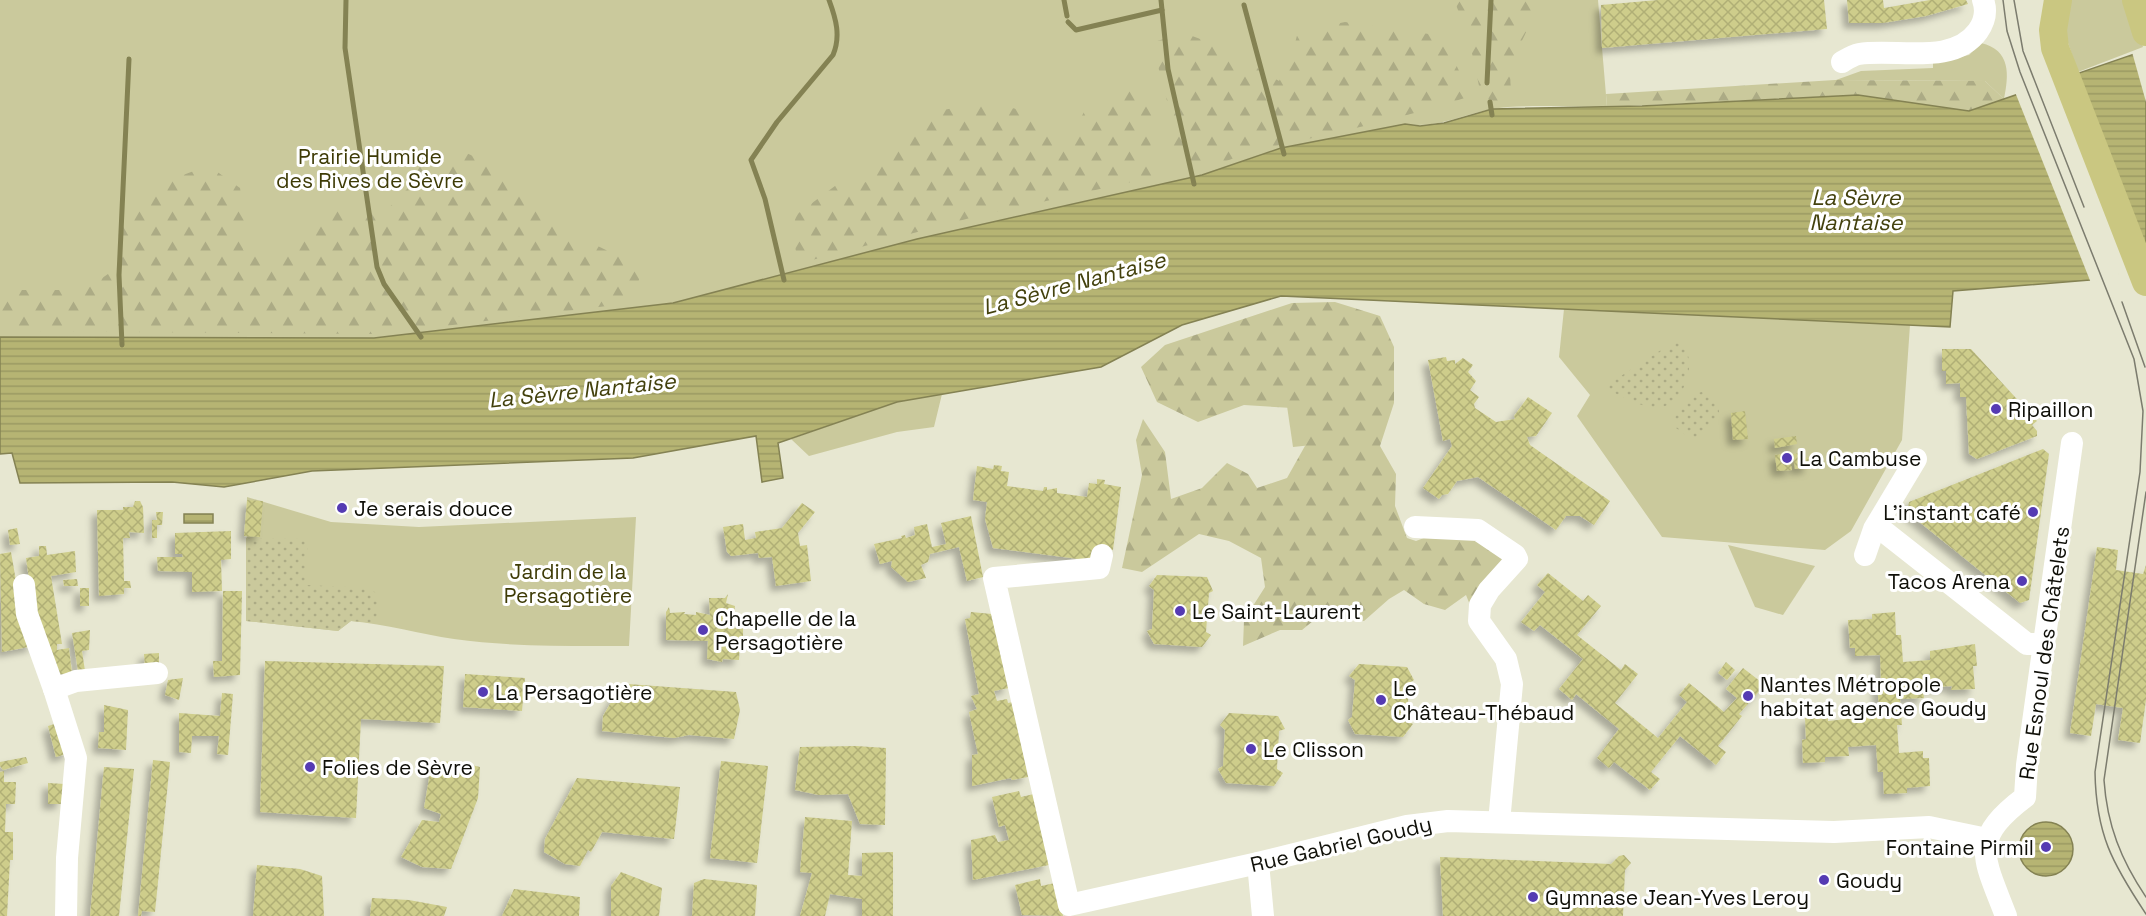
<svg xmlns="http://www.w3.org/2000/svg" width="2146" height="916" font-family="'Space Grotesk',sans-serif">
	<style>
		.green { fill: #cac99c }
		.forest { fill: url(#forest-firs) }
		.garden { fill: url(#garden-dots) }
		.water { fill: url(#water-rules); stroke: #848253; stroke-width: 1.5 }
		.pier { fill: #e7e7d1 }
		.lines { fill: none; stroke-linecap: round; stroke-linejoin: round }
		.stream { stroke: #848253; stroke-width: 5 }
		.building { fill: url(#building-cross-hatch); filter: url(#shadow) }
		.minor { stroke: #fff; stroke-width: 22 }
		.major { stroke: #cac781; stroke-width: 28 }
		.tram { stroke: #7c7c6e; stroke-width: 1.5 }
		.poi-dot { fill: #553bb3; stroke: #fff; stroke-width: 2 }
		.labels { text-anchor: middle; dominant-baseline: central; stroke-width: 6; stroke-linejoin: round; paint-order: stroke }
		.park-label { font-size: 21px; fill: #3e3b06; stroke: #fff }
		.poi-label { font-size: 21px; fill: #0f0f08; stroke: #fff; text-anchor: start }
		.street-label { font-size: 21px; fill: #0f0f08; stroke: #fff }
		.water-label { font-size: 22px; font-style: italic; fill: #43410d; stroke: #fff }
	</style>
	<defs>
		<pattern id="forest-firs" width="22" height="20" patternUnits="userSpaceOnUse" patternTransform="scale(1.5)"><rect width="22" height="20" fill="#cac99c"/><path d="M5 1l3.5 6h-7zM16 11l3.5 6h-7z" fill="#acab85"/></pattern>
		<pattern id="garden-dots" width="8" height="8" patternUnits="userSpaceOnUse" patternTransform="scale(1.5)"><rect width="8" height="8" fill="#cac99c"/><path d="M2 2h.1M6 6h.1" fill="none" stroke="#acab85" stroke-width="1.8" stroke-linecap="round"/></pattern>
		<pattern id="water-rules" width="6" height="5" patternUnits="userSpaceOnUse" patternTransform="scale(1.5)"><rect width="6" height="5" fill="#b6b473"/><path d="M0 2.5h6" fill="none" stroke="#9b9a62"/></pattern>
		<pattern id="building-cross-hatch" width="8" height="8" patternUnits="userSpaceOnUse" patternTransform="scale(1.5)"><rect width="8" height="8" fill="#cecd8b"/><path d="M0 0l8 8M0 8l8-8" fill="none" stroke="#b0af76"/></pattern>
		<filter id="shadow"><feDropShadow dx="-5.5" dy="5.5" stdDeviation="3" flood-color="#0004"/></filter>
	</defs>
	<rect width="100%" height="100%" fill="#e7e7d1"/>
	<g class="green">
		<path d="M0 0H1598L1607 107C1573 107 1523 104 1491 109 1462 115 1436 129 1405 124L1281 148 1202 175 917 239 673 303 374 338 0 337Z"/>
		<path d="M2070 0H2124L2143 47 2078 72 2064 31Z"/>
		<path d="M1981 43C2011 50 2009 75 2004 99L1985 81 1836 80 1861 71 1933 68V62L1969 55Z"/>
		<path d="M1564 309 1910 325 1902 440 1851 531 1825 550 1662 537 1577 416 1590 395 1559 357Z"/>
		<path d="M942 394 934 427 897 432 809 456 791 439 897 402Z"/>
		<path d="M1307 404 1312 445 1293 447 1287 406Z"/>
		<path d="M247 497 331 522 419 527 636 517 629 646C571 646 512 647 454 639 420 634 386 624 351 621L338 631 246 621Z"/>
		<path d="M1728 545 1815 566 1783 615 1755 607Z"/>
	</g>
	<g class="forest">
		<path d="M1454 0H1535C1533 40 1501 52 1513 98L1499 104 1481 95 1468 35Z"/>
		<path d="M1345 22 1429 34 1450 52 1471 96C1402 119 1330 134 1258 150 1229 157 1216 171 1184 166L1170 150 1173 124 1158 66 1157 41 1184 33 1222 47 1279 81 1290 61 1298 32Z"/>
		<path d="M1835 80 1985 81 2004 99 1969 111 1858 95 1607 107 1606 94Z"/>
		<path d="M1131 86 1155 117 1150 149 1158 176 970 218 812 260 796 251 792 235 796 215 839 183 871 182 885 160 929 112 988 103 1022 110 1053 135H1072L1084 112Z"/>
		<path d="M462 151 497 167 573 234 643 268 631 303 379 334 0 331V290H85L118 267 119 222C151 188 165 180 209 166L240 188 246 224 243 250 280 261C302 242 323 206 355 207 363 207 374 213 382 215L408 188 423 157Z"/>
		<path d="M1335 302 1380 316 1394 347V403L1380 446 1396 474 1395 506 1407 538 1416 541 1460 524 1511 558 1470 605 1466 595 1445 610 1424 604 1404 590 1389 599 1364 621 1344 619 1324 612 1302 630H1280L1243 646 1244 620 1265 587 1261 558 1229 541 1199 534 1142 572 1122 568 1142 475 1136 440 1143 419 1165 452 1171 499 1202 488 1227 463 1248 474 1257 488 1287 478 1310 437 1292 408 1244 405 1198 422 1157 402 1141 367 1165 345 1292 303Z"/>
	</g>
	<g class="garden">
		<path d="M1678 339C1682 345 1687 351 1689 359 1691 376 1681 404 1661 407 1641 409 1621 396 1604 387Z"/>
		<path d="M1702 392 1717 403 1720 416 1702 438 1693 440 1676 428 1675 417 1693 394Z"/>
		<path d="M246 538 308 539 306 585 370 588 379 596 376 623 351 621 338 631 246 621Z"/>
	</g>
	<g class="water">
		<path d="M2146 50V261L2090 280 1953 291 1950 327 1281 296 1182 325 1101 367 897 402 778 443 783 478 762 482 756 436 633 458 312 471 224 487 172 482 20 483 12 453 0 454V337L374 338 673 303 917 239 1202 175 1281 148 1405 124 1420 126 1444 123 1492 109 1642 106 1858 95 1969 111Z"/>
		<rect x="184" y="514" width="29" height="9"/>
		<circle cx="2046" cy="849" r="27"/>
	</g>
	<g class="pier">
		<path d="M2146 47V102L2132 52Z"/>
		<path d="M2076 72 2146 265 2091 283 2015 92Z"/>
	</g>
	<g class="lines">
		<g class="stream">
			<path d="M346 0 345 48 377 267 384 284 421 337"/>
			<path d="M1064 0 1067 16"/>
			<path d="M1161 0 1162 10"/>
			<path d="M1244 5 1284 154"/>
			<path d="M1068 22 1076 30 1162 10 1168 69 1194 184"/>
			<path d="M1487 83 1491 0"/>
			<path d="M1490 102 1492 115"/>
			<path d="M784 280 765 199 751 160 777 122 833 55C841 36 836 19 829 0"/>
			<path d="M122 345 119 275 129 59"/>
		</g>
	</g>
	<g class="building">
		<path d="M1658 0H1824L1827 29 1602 48 1601 5Z"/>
		<path d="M1847 0H1883L1884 8 1930 0H1966L1968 4 1926 16 1883 23H1849Z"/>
		<path d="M1942 349H1971L2037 421 2032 425 2037 431V436L1977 459 1969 454 1966 397H1960V383L1946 384V371H1942Z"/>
		<path d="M1446 357 1447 361 1455 360V364L1463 358 1473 365 1468 372 1476 381 1470 390 1479 397 1474 404 1475 408 1496 422 1515 419 1514 416 1528 397 1552 413 1536 436 1527 437 1530 445 1610 501 1594 525 1580 516H1566L1556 530 1478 477 1457 481 1448 494 1442 495 1439 499 1423 488 1452 446 1450 439 1443 441 1428 360Z"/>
		<path d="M1745 411 1748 439 1733 440 1731 413Z"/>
		<path d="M1796 436 1797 444 1775 448 1774 439Z"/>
		<path d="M2043 449 2049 454 2029 600 2020 603 1907 512 1909 502Z"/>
		<path d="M1788 453 1792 470 1777 471 1775 455Z"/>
		<path d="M1799 453 1801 459 1808 457 1809 468 1795 469 1793 454Z"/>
		<path d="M994 465 1002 466 1001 471 1009 472 1007 486 1043 491 1044 487H1047V490L1057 488V493L1087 497 1089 483 1097 484V479L1105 480 1104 484 1121 487 1113 550 1096 547 1094 561 993 548 985 519 987 502 973 500 977 466 993 469Z"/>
		<path d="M247 500 263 501 260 537 244 536Z"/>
		<path d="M135 501H140L143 507 144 533 129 532 130 538H123L124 581H130L131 588H124V594L99 596 97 510H123V507H133Z"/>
		<path d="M802 503 815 512 798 533 800 546 807 545 811 581 776 586 772 557 759 558 758 553 731 556 727 552 723 527 743 524 745 540 756 538 755 532 782 528Z"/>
		<path d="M156 512H163L162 525H157V538H152V520H157Z"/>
		<path d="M971 516 983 577 967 581 959 547 930 554 928 562 921 565 926 578 908 582 891 567 892 561 880 564 874 544 902 538 901 536 905 535 906 538 915 535 914 527 927 524 932 547 946 544 941 523Z"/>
		<path d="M17 528 20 544 10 545 8 530Z"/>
		<path d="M231 531V559L221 560 222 591 192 592V572L158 571 157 557H183L182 554H175V533Z"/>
		<path d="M39 546H46L47 555 75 551 76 572 51 576 62 644H57V650L69 648 72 673 54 675 32 600 26 558 39 556Z"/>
		<path d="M2097 547 2118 550 2116 570 2143 574 2146 565V700L2140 743 2118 740 2123 708 2096 704 2091 736 2070 733Z"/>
		<path d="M11 552 22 616 34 646 2 652 0 554Z"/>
		<path d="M1548 573 1583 601 1588 595 1601 606 1577 635 1621 670 1625 664 1638 674 1615 703 1658 738 1687 702 1679 695 1689 683 1724 712 1737 698 1726 689 1743 668 1765 685 1739 714 1742 716 1718 746 1726 752 1716 765 1680 736 1651 772 1660 779 1650 790 1614 762 1609 768 1597 758 1619 729 1576 694 1572 700 1559 689 1583 659 1540 625 1534 631 1521 622 1545 592 1537 585Z"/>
		<path d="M1157 575 1207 577 1213 591 1209 593 1206 632 1211 635 1202 647 1154 644 1147 631 1152 629 1154 590 1149 586Z"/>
		<path d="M77 579 78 586H64L63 580Z"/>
		<rect x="80" y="588" width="9" height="18"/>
		<path d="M223 591H242L240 675 214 677 213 661H222Z"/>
		<path d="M728 594 726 603 735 606 734 615 743 625V638L740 637 733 643H740L739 660 723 659 722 662 707 659 708 641 666 640V612L669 607 670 613 685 612 684 614 696 615V612L710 615 709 598H725Z"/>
		<path d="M971 612 992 614 1009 688 994 691 997 701 1007 699 1008 703 1013 702 1028 777 1012 780 1011 778 972 786V755L978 754 969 712 977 709 971 696 979 694 965 619 970 618Z"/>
		<path d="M1895 612 1896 635H1901L1903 662 1930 660V651L1975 644 1977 666H1973L1975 689 1951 690 1952 686 1923 688 1924 698 1900 699 1902 725H1897L1899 753 1923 751V758H1929L1930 786 1907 788V793L1884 794 1883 772H1878L1876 745 1848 747 1849 756 1825 757V762L1803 763 1802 740 1806 739 1805 718 1828 716V721L1856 718 1855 711 1879 709 1877 682 1881 681 1880 655 1855 656V648H1850L1848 620 1872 619V614Z"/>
		<path d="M90 630 89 650 82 651 85 671H78L72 633Z"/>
		<path d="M159 653V667L145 668 144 654Z"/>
		<path d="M265 661 444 666 440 723 361 719 356 818 260 812Z"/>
		<path d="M1726 662 1735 670 1727 680 1718 673Z"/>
		<path d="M1359 664 1407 667 1414 680 1409 683 1407 721 1413 724 1403 737 1355 734 1348 720 1352 717 1355 680 1349 676Z"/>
		<path d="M465 674 525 678 522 711 463 707Z"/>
		<path d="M183 678 179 700 165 695 168 680Z"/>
		<path d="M628 684 736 692 740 710 734 739 689 735 674 738 602 731 603 716 618 690Z"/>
		<path d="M222 693 233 694 228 755 217 754 219 736H192L191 753 179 752V713L220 716Z"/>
		<path d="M104 705 128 710 126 750 98 748 99 732H104Z"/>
		<path d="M1229 713 1278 716 1285 729 1279 731 1277 769 1283 773 1274 786 1226 783 1218 769 1223 766 1225 730 1220 725Z"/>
		<path d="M61 722 70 753 56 757 48 726Z"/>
		<path d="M856 746 886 748 885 825 860 824 848 794 819 795 795 790 800 747Z"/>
		<path d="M26 757 28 763 3 770 0 766V762Z"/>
		<path d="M153 760 170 762 155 912 142 911 141 916H138Z"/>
		<path d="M432 761 459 762 480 767 478 798 451 869 422 867 401 857 422 820 439 822 441 814 424 808Z"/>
		<path d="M721 761 768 766 757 863 710 858Z"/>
		<path d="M104 767 134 769 119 916H90Z"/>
		<path d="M4 771V782H16L15 804H6L5 832H13V860H10L7 916H0V772Z"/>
		<path d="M577 778 680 787 674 839 602 832 591 852 588 850 580 866 565 864 544 852 545 839Z"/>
		<path d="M48 783 65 784 61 804H48Z"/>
		<path d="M1019 791 1021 797 1034 794 1049 865 973 880 971 840 995 835 998 842 1009 840 1005 825 999 827 992 797Z"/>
		<path d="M805 817 852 821 848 875 862 876V853L893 852V916H862V899L830 894 825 916H800L812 873 800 872Z"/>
		<path d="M1624 855 1631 863 1625 870 1623 916H1443L1440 857 1611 864 1619 856Z"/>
		<path d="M257 865 300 869 322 876 324 916H253Z"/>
		<path d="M621 872 662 888 659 916H611V886Z"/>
		<path d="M704 879 757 885 755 916H692L694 883Z"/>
		<path d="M1040 879 1041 886 1055 883 1063 916 1022 915 1015 885Z"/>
		<path d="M514 889 580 897 579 916H502Z"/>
		<path d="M372 898 409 900 447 907 444 916H370Z"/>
	</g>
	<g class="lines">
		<g class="minor">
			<path d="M1842 62C1847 59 1853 55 1859 54 1896 48 1953 66 1978 31 1985 21 1987 11 1983 0"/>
			<path d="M1877 526 2027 644H2044"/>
			<path d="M1415 527 1478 530 1515 555 1517 559 1489 590 1480 605 1479 621 1506 659 1512 684 1499 822"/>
			<path d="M1102 555 1099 568 994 578 1069 905 1258 863 1407 826 1448 821 1834 832 1929 827 1987 839"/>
			<path d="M1865 555 1874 529 1916 459"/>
			<path d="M24 585 27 614 54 689"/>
			<path d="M1258 863 1263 916"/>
			<path d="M66 916 67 858 76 758 54 689 76 681 157 673"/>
			<path d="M2006 916C1984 858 1968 840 2025 797L2027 765 2072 443"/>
		</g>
		<g class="major">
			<path d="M2058 0 2053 30 2055 48 2146 282"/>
			<path d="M2136 0 2146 32"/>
		</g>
		<g class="tram">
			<path d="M2003 0 2007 31 2020 72 2134 359 2143 411 2140 472 2095 772C2096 834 2112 863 2146 914"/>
			<path d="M2014 0 2023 51 2084 207"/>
			<path d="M2122 302 2145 367"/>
			<path d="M2146 492 2104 780C2107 825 2121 860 2146 897"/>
		</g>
	</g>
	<g class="poi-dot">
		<circle cx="1996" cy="409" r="6"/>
		<circle cx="1787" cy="458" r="6"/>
		<circle cx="342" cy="508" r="6"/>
		<circle cx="2033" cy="512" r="6"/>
		<circle cx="2022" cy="581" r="6"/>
		<circle cx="1180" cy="611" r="6"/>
		<circle cx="703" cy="630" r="6"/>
		<circle cx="483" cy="692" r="6"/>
		<circle cx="1748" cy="696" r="6"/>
		<circle cx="1381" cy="700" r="6"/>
		<circle cx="1251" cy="749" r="6"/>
		<circle cx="310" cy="767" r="6"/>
		<circle cx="2046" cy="847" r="6"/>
		<circle cx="1824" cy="880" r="6"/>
		<circle cx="1533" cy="897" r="6"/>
	</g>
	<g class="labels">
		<g class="park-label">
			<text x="370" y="156">Prairie Humide<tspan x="370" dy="24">des Rives de Sèvre</tspan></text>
			<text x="568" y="571">Jardin de la<tspan x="568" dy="24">Persagotière</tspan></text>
		</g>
		<g class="poi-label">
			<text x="2008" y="409">Ripaillon</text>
			<text x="1799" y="458">La Cambuse</text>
			<text x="354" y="508">Je serais douce</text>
			<text x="2021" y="512" text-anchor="end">L’instant café</text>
			<text x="2010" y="581" text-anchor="end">Tacos Arena</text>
			<text x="1192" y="611">Le Saint-Laurent</text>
			<text x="715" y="618">Chapelle de la<tspan x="715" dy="24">Persagotière</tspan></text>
			<text x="1760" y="684">Nantes Métropole<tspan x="1760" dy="24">habitat agence Goudy</tspan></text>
			<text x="1393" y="688">Le<tspan x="1393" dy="24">Château-Thébaud</tspan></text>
			<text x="495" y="692">La Persagotière</text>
			<text x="1263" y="749">Le Clisson</text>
			<text x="322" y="767">Folies de Sèvre</text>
			<text x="2034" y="847" text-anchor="end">Fontaine Pirmil</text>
			<text x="1836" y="880">Goudy</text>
			<text x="1545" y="897">Gymnase Jean-Yves Leroy</text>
		</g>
		<g class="street-label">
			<text transform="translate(2044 653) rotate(-82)">Rue Esnoul des Châtelets</text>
			<text transform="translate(1341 844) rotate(-13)">Rue Gabriel Goudy</text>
		</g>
		<g class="water-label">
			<text x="1856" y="197">La Sèvre<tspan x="1856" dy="25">Nantaise</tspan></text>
			<text transform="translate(1074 283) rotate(-15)">La Sèvre Nantaise</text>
			<text transform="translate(582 390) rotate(-6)">La Sèvre Nantaise</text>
		</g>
	</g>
</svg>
